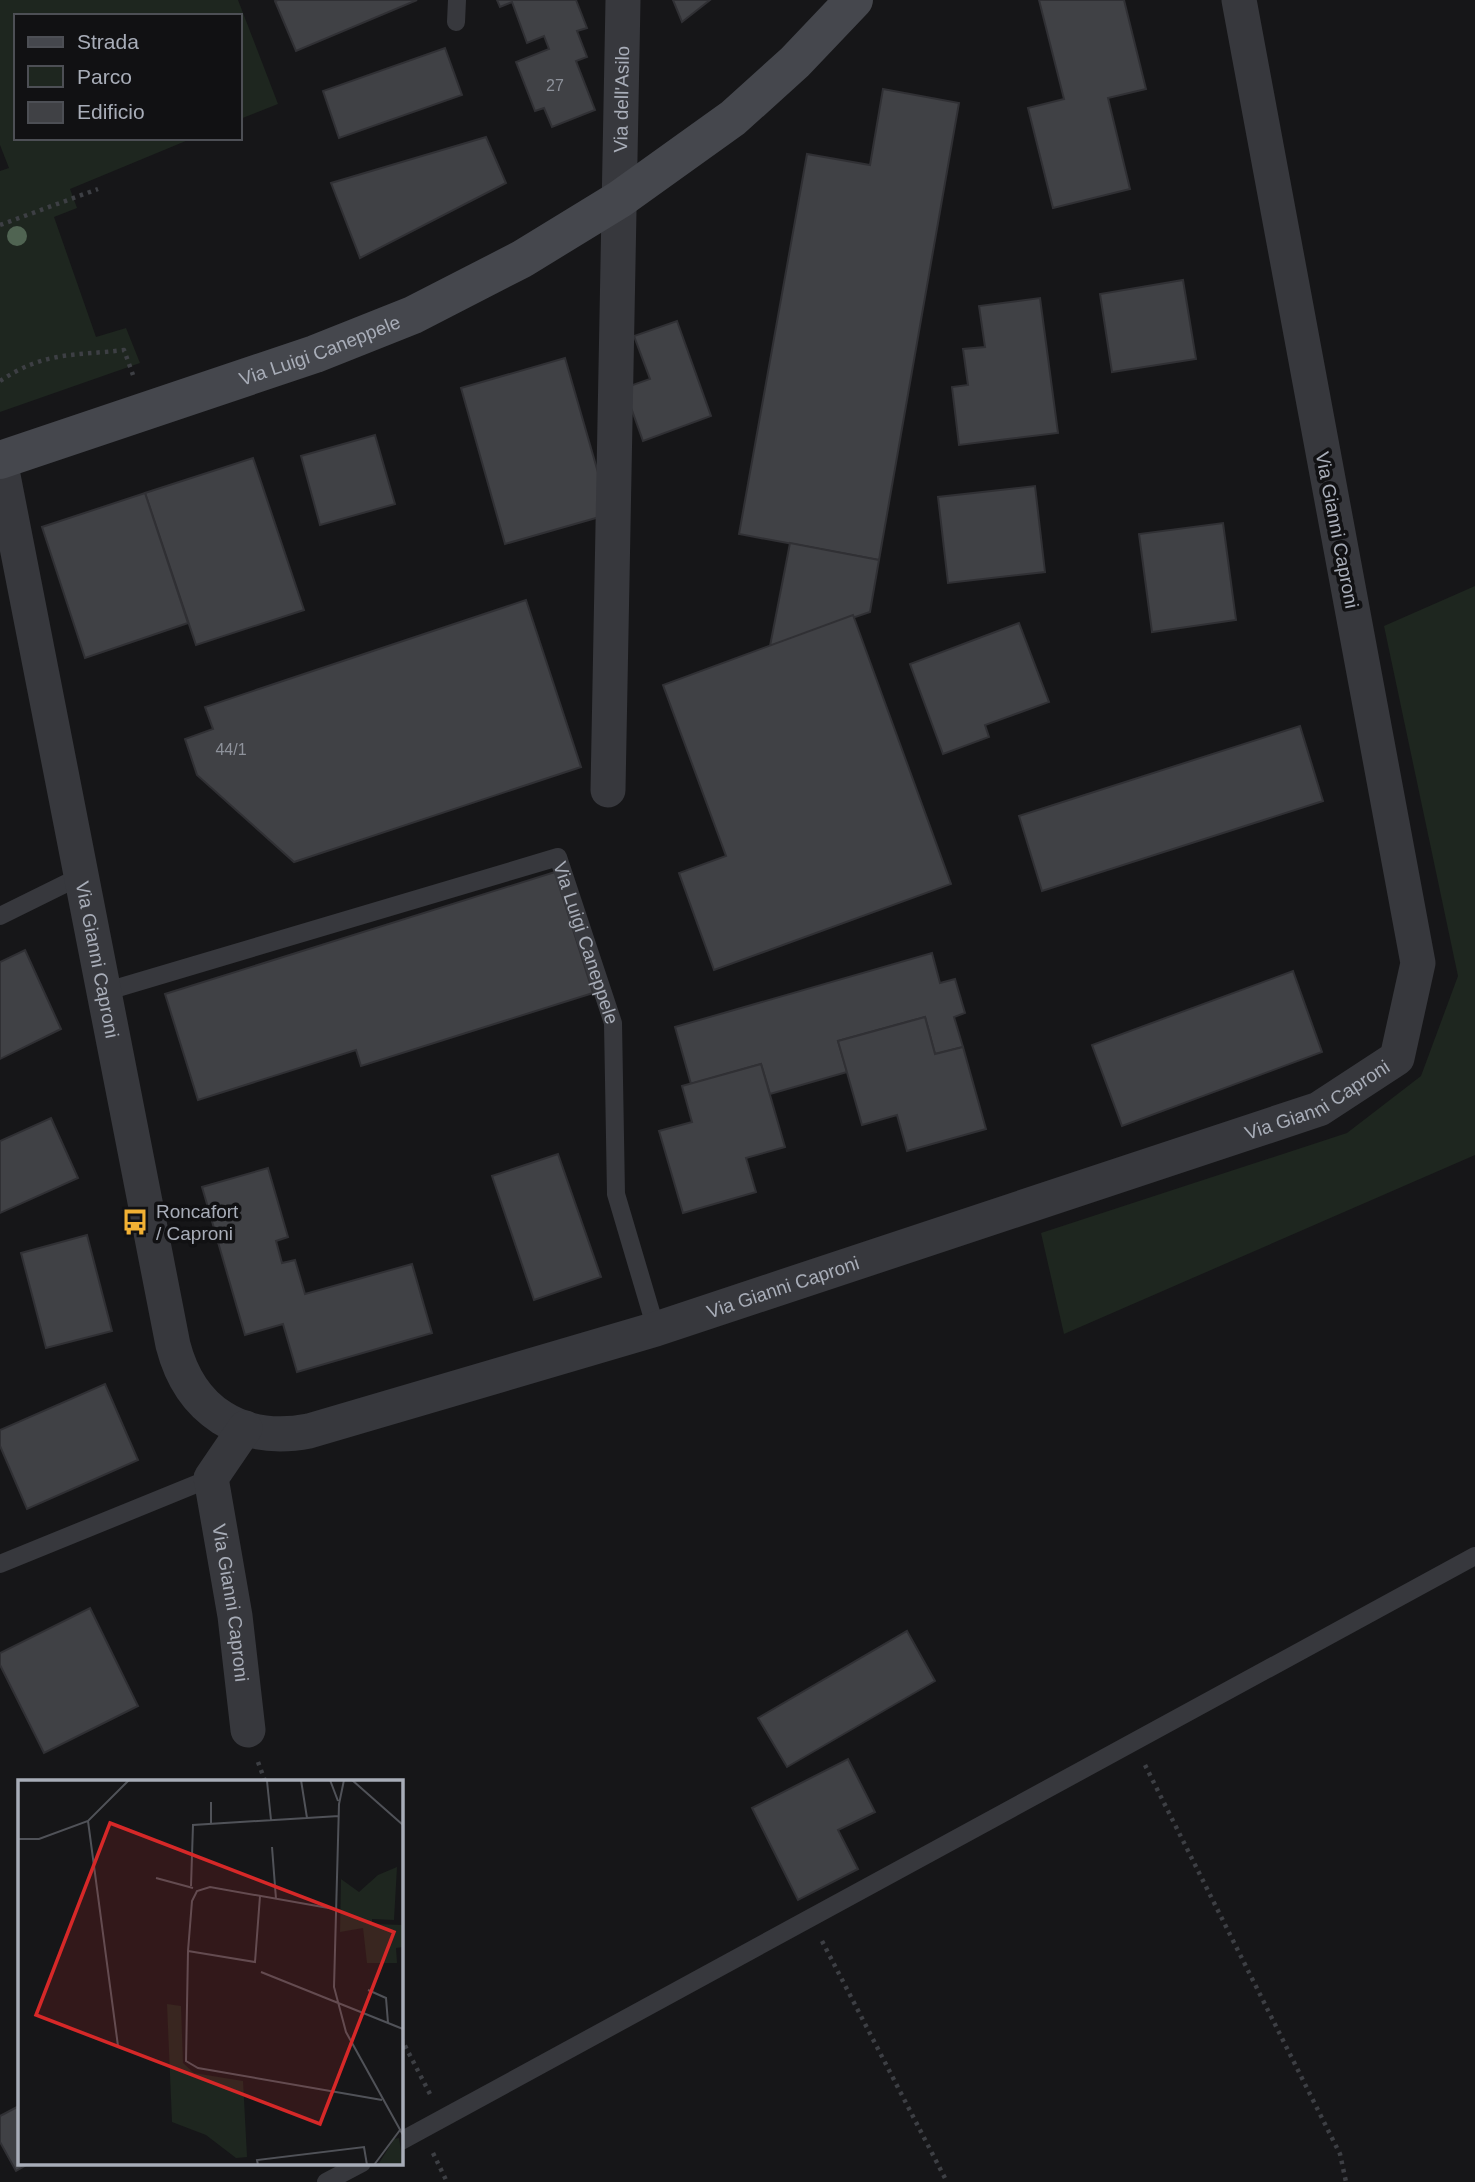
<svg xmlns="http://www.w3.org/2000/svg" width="1475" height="2182" font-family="Helvetica,sans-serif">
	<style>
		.green { fill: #1e261f }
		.building { fill: #404145; stroke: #303034; stroke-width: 2 }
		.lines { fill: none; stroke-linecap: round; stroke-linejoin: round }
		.path { stroke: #3d3f44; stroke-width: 4.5; stroke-dasharray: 3.5 5; stroke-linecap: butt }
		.lane { stroke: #37383d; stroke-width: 18 }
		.street { stroke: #37383d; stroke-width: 35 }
		.secondary { stroke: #45474d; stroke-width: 38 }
		.tree { fill: #506452 }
		.labels { text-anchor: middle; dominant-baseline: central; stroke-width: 7; stroke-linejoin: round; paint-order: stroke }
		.number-label { font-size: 16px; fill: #8e929b }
		.street-label { font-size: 19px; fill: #a8adb8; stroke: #111113 }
		.poi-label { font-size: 19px; fill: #a8adb8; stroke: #111113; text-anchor: start }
		.inset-road { fill: none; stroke: #505258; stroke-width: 2 }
		.view { fill: #d62828; fill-opacity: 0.15; stroke: #d62828; stroke-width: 3.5 }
		.inset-edge { fill: none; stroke: #a8adb8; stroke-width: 3.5 }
	</style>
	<rect width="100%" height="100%" fill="#161618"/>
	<g class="green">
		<path d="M0 0H238L278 104 240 119V16H16V138H193L70 189 77 208 54 217 96 337 126 328 140 363 0 412V171L9 168 0 145Z"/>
		<path d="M1475 586V1155L1064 1334 1041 1233 1347 1133 1421 1076 1458 976 1384 626Z"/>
	</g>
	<g class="building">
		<path d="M278 0H417L296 51 275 1Z"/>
		<path d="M497 0H576L587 28 577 31 587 57 576 61 595 110 552 127 544 108 535 111 516 62 549 49 544 36 527 43 512 2 500 7Z"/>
		<path d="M673 0H710L682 22Z"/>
		<path d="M1039 0H1124L1146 89 1108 98 1130 189 1053 208 1028 108 1064 99Z"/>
		<path d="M445 48 462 95 339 138 323 91Z"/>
		<path d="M883 89 959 103 879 560 739 534 807 154 870 165Z"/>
		<path d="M486 137 506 183 360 258 331 183Z"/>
		<path d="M1183 280 1196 359 1112 372 1100 294Z"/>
		<path d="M1040 298 1058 433 959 445 952 387 968 385 963 349 985 347 979 306Z"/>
		<path d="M677 321 711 416 643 441 624 388 650 379 634 336Z"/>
		<path d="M565 358 610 514 505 544 461 388Z"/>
		<path d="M375 435 395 504 320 525 301 456Z"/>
		<path d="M253 458 304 610 196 645 145 493Z"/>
		<path d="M1035 486 1045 572 948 583 938 497Z"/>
		<path d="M145 493 188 623 85 658 42 527Z"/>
		<path d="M1223 523 1236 620 1152 632 1139 534Z"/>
		<path d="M790 543 879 560 870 612 770 646Z"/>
		<path d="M526 600 581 767 294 862 197 775 185 739 213 729 205 707Z"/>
		<path d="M853 615 951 884 714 970 679 873 726 856 663 685Z"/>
		<path d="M1019 623 1049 702 985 725 989 737 943 754 910 664Z"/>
		<path d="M1300 726 1323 801 1042 891 1019 816Z"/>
		<path d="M555 872 593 993 361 1066 356 1050 198 1100 165 994Z"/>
		<path d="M25 950 61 1029 0 1059V962Z"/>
		<path d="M932 953 940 983 955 979 965 1013 954 1017 963 1047 935 1054 925 1017 838 1041 847 1072 770 1094 761 1064 691 1084 675 1027Z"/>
		<path d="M1293 971 1322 1052 1122 1126 1092 1045Z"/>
		<path d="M925 1017 935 1054 963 1047 986 1129 907 1151 897 1115 862 1125 838 1041Z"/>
		<path d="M761 1064 785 1147 746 1158 756 1192 683 1213 659 1131 692 1122 682 1086Z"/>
		<path d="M51 1118 78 1178 0 1213V1141Z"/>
		<path d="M558 1154 601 1277 534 1300 492 1176Z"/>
		<path d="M268 1168 288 1237 276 1241 282 1263 295 1260 305 1294 412 1264 432 1333 297 1372 283 1324 245 1335 202 1187Z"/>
		<path d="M87 1235 112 1331 46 1348 21 1253Z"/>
		<path d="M105 1384 138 1460 27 1509 0 1446V1430Z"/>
		<path d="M90 1608 138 1706 44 1753 0 1665V1653Z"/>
		<path d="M907 1631 935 1681 787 1767 758 1718Z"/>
		<path d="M848 1759 875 1812 838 1830 858 1869 798 1900 752 1808Z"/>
		<path d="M19 2106V2163H30L16 2171 0 2142V2116Z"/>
	</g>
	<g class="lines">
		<g class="path">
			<path d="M0 225 98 189"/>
			<path d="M0 381C45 351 74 356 124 350L133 375"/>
			<path d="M258 1762 265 1781"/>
			<path d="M1145 1765 1340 2154 1346 2182"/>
			<path d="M822 1941 947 2182"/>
			<path d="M401 2038 431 2096"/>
			<path d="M433 2153 447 2182"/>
		</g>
		<g class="lane">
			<path d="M456 22 457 0"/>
			<path d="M0 916 81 876"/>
			<path id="s1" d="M104 992 558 857 613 1023 616 1194 656 1329"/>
			<path d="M0 1564 211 1478"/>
			<path d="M401 2141 1475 1556"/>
			<path d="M326 2182 362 2163"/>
		</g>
		<g class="street">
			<path id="s2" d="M0 460 173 1345C190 1411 241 1444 309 1431L656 1329 1319 1109 1397 1058 1418 963 1239 0"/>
			<path id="s3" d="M608 790 623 0"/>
			<path id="s4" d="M245 1428 211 1478 235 1616 248 1730"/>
		</g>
		<path class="secondary" id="s5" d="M0 460 315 354 413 315 522 259 620 199 733 118 795 62 854 0"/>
	</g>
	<circle class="tree" cx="17" cy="236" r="10"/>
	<defs>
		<g id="bus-bare" transform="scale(2.1)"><path d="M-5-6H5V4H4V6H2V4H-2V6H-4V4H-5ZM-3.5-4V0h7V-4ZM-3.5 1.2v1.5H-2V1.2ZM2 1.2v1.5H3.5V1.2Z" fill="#f2b134" stroke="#111113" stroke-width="2.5" paint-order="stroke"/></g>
	</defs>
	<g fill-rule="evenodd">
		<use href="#bus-bare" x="135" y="1222"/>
	</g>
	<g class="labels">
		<g class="number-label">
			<text x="555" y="85">27</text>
			<text x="231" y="749">44/1</text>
		</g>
		<g class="street-label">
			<text stroke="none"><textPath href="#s3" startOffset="691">Via dell'Asilo</textPath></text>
			<text stroke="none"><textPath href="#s5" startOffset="338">Via Luigi Caneppele</textPath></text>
			<text transform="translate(1337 530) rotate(79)">Via Gianni Caproni</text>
			<text stroke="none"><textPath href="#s1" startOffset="564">Via Luigi Caneppele</textPath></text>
			<text stroke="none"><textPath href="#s2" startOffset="509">Via Gianni Caproni</textPath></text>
			<text stroke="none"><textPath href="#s2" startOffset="2144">Via Gianni Caproni</textPath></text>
			<text stroke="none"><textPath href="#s2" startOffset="1577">Via Gianni Caproni</textPath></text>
			<text stroke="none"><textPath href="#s4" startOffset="187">Via Gianni Caproni</textPath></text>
		</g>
		<g class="poi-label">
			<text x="156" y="1211">Roncafort<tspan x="156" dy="22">/ Caproni</tspan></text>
		</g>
	</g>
	<g transform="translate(18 1780)">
		<rect width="385" height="385" fill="#161618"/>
		<path d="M379 87 376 140 354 139V144L385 145V167L378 168 379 183H349L345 148 322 152 323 99 341 112 360 95ZM149 224 163 226 165 283 176 293 225 301 229 377 218 378 188 355 154 342ZM381 358 385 385H360L376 359Z" fill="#1e261f"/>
		<path class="inset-road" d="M283 0 289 38M312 0 320 21M326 0 321 24 316 207 328 252 385 355M334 0 385 45M249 1 253 40M193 22V44M70 41 100 266M0 59H21L70 41 111 0M254 67 258 119M138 98 175 108M173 106 175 45 321 36M316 129 192 107 179 111 174 121 170 171 168 281 180 288 364 320M170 171 237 182 242 116M243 192 385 249M350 210 368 218 370 243M240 385 239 380 346 367 349 385M356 385 382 350"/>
		<path class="view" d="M92 43 376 152 302 344 18 235Z"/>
		<rect width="385" height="385" class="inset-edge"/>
	</g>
	<rect x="14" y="14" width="228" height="126" fill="#111113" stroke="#4d4f55" stroke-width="2"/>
	<rect x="28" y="37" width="35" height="10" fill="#45474d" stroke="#4d4f55" stroke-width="2"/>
	<text x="77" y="49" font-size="21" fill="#a8adb8">Strada</text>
	<rect x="28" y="66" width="35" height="21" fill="#1e261f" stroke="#4d4f55" stroke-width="2"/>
	<text x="77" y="84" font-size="21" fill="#a8adb8">Parco</text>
	<rect x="28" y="102" width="35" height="21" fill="#404145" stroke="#4d4f55" stroke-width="2"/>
	<text x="77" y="119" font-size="21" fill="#a8adb8">Edificio</text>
</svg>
